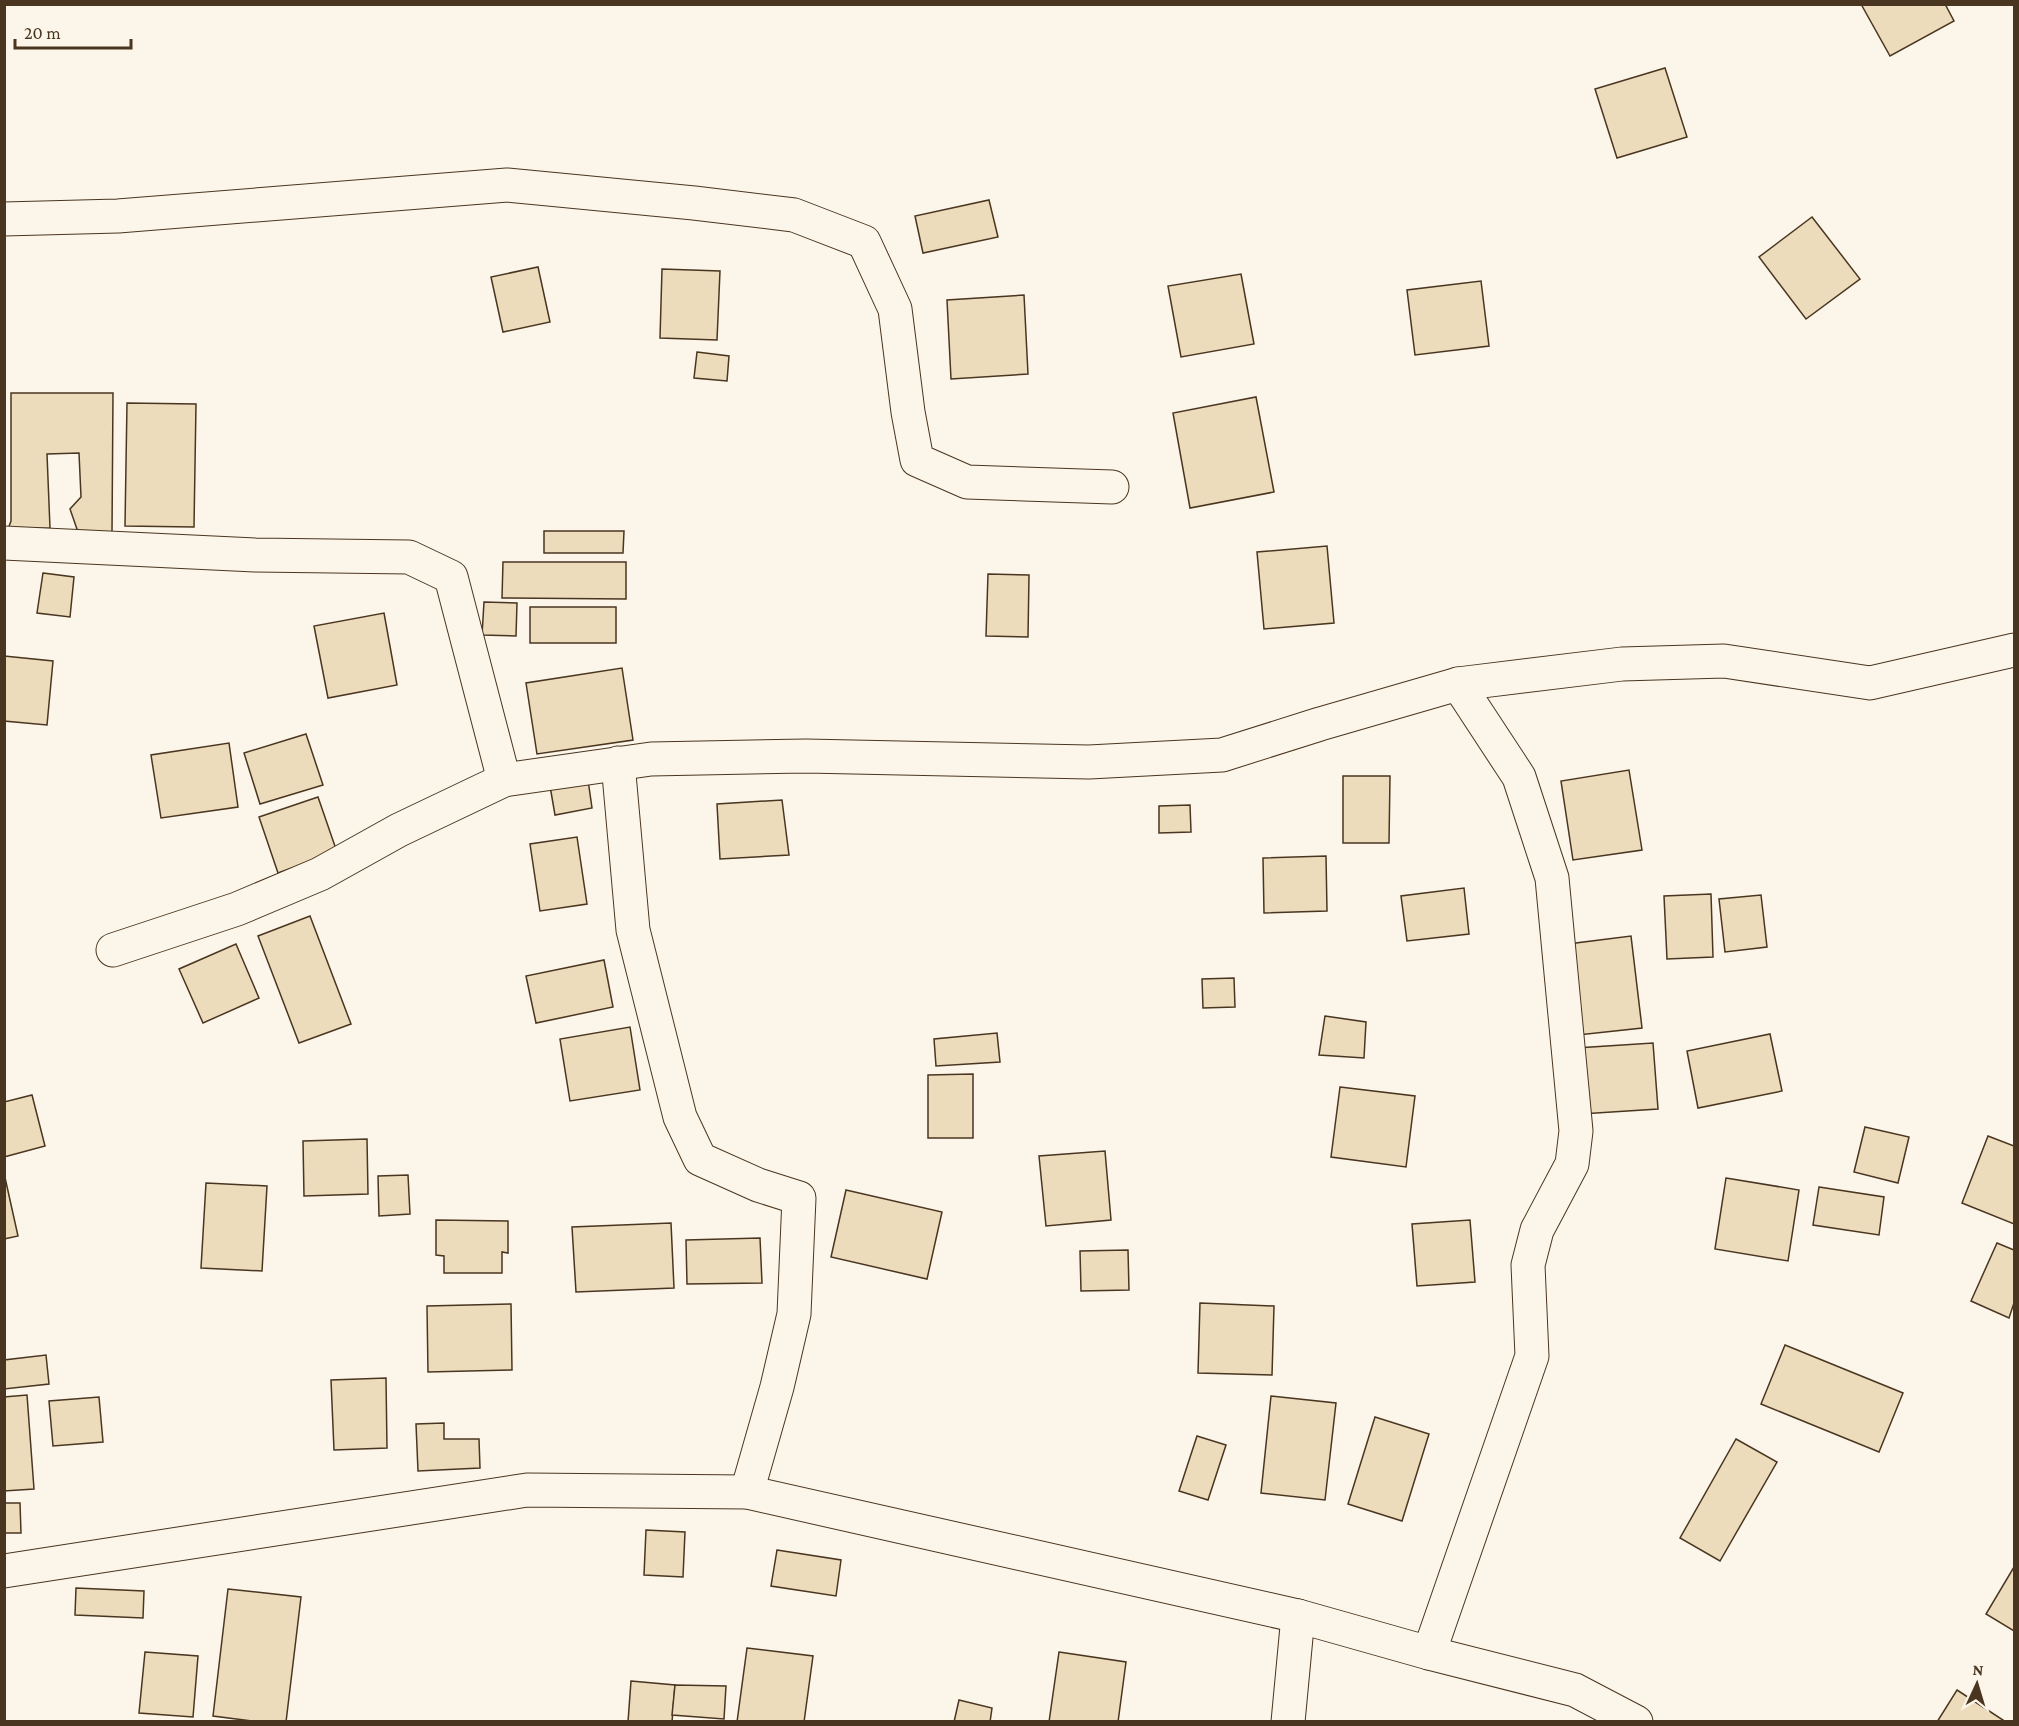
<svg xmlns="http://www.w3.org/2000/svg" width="2019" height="1726" font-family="'Crimson Pro',serif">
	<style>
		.building { fill: #ecdcbc; stroke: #4a3520; stroke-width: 1.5 }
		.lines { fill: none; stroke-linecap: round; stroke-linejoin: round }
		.minor-casing { stroke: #4a3520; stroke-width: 35 }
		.minor { stroke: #fbf6e9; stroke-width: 33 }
	</style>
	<rect width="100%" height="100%" fill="#fbf6e9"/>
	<g class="building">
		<path d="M1861 4H1945L1954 21 1890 56Z"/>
		<path d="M1665 68 1687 137 1617 158 1595 89Z"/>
		<path d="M989 200 998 237 923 253 915 216Z"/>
		<path d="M1812 217 1860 279 1806 319 1759 257Z"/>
		<path d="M538 267 550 322 503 332 491 277Z"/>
		<path d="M662 269 720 271 717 340 660 338Z"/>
		<path d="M1241 274 1254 344 1181 357 1168 286Z"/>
		<path d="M1481 281 1489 346 1415 355 1407 290Z"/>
		<path d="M1024 295 1028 374 951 379 947 300Z"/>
		<path d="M697 352 729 356 727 381 694 378Z"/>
		<path d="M11 393H113L112 533 78 532 70 509 81 497 79 453 47 454 50 528 8 529 11 521Z"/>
		<path d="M1256 397 1274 492 1190 508 1173 413Z"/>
		<path d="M127 403 196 404 194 527 125 526Z"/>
		<path d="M544 531H624L623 553H544Z"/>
		<path d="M1327 546 1334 623 1264 629 1257 552Z"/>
		<path d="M503 562H626V599L502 598Z"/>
		<path d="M43 573 74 577 70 617 37 613Z"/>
		<path d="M988 574 1029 575 1028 637 986 636Z"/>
		<path d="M484 602 517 603 516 636 482 635Z"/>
		<rect x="530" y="607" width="86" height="36"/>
		<path d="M384 613 397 685 328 698 314 626Z"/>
		<path d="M4 656 53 661 47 725 4 721Z"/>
		<path d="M622 668 633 740 537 754 526 683Z"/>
		<path d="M306 734 323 785 260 804 244 753Z"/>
		<path d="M229 743 238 807 161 818 151 755Z"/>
		<path d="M1629 770 1642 850 1573 860 1561 781Z"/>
		<path d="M1343 776H1390L1389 843H1343Z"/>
		<path d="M588 780 592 808 555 815 550 786Z"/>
		<path d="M318 797 337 852 278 873 259 817Z"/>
		<path d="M782 800 789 855 720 859 717 804Z"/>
		<path d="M1190 805 1191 832 1159 833V806Z"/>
		<path d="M577 837 587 904 540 911 530 844Z"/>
		<path d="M1326 856 1327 911 1264 913 1263 858Z"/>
		<path d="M1464 888 1469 934 1407 941 1401 896Z"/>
		<path d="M1711 894 1713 957 1667 959 1664 896Z"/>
		<path d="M1761 895 1767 947 1725 952 1719 899Z"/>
		<path d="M310 916 351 1024 299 1043 258 936Z"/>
		<path d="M1631 936 1642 1028 1578 1035 1568 944Z"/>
		<path d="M236 944 259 998 203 1023 179 969Z"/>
		<path d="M604 960 613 1007 536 1023 526 976Z"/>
		<path d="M1234 978 1235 1007 1203 1008 1202 979Z"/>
		<path d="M1325 1016 1366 1022 1364 1058 1319 1055Z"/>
		<path d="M630 1027 640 1090 570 1101 560 1039Z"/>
		<path d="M997 1033 1000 1062 936 1066 934 1039Z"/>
		<path d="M1770 1034 1782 1091 1698 1108 1687 1051Z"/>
		<path d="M1653 1043 1658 1109 1581 1114 1576 1048Z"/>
		<path d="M973 1074V1138H928V1075Z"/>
		<path d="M1340 1087 1415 1096 1406 1167 1331 1157Z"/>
		<path d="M32 1095 45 1146 4 1157V1102Z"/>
		<path d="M1865 1127 1909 1137 1898 1183 1854 1172Z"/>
		<path d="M1988 1136 2014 1146V1224L1962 1203Z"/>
		<path d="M367 1139 368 1194 304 1196 303 1141Z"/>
		<path d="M1105 1151 1111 1220 1046 1226 1039 1156Z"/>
		<path d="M4 1173 18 1236 4 1239Z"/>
		<path d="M408 1175 410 1214 379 1216 378 1176Z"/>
		<path d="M1726 1178 1799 1190 1788 1261 1715 1249Z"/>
		<path d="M206 1183 267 1186 262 1271 201 1268Z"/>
		<path d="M1819 1187 1884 1197 1879 1235 1813 1225Z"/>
		<path d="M846 1190 942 1212 927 1279 831 1257Z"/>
		<path d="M436 1220 508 1221V1253L502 1252V1273H444V1256L436 1255Z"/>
		<path d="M1470 1220 1475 1282 1417 1286 1412 1224Z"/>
		<path d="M671 1223 674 1288 576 1292 572 1227Z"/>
		<path d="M760 1238 762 1283 687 1284 686 1240Z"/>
		<path d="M1997 1243 2014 1250V1303L2009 1318 1971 1301Z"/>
		<path d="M1128 1250 1129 1290 1081 1291 1080 1251Z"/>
		<path d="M1200 1303 1274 1306 1272 1375 1198 1373Z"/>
		<path d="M511 1304 512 1370 428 1372 427 1306Z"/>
		<path d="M1785 1345 1903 1393 1879 1452 1761 1404Z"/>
		<path d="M46 1355 49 1384 4 1389V1360Z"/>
		<path d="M386 1378 387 1448 334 1450 331 1380Z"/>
		<path d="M27 1395 34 1489 4 1491V1397Z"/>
		<path d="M1271 1396 1336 1403 1325 1500 1261 1493Z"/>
		<path d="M99 1397 103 1442 53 1446 49 1401Z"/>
		<path d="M1375 1417 1429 1434 1402 1521 1348 1504Z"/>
		<path d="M444 1423V1439H479L480 1468 418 1471 416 1424Z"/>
		<path d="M1197 1436 1226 1445 1208 1500 1179 1491Z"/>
		<path d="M1736 1439 1777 1462 1720 1561 1680 1538Z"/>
		<path d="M4 1503H20L21 1533H4Z"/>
		<path d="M646 1530 685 1532 683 1577 644 1575Z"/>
		<path d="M777 1550 841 1560 836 1596 771 1586Z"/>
		<path d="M2014 1567V1631L1986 1614Z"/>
		<path d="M76 1588 144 1591 143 1618 75 1615Z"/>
		<path d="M228 1589 301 1597 286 1722H260L213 1716Z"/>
		<path d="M747 1648 813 1656 804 1722H737Z"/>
		<path d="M145 1652 198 1656 193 1717 139 1713Z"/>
		<path d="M1059 1652 1126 1662 1118 1722H1049Z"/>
		<path d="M631 1681 675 1685 672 1722H628Z"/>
		<path d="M675 1685 726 1686 724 1719 672 1715Z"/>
		<path d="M1957 1690 2003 1720 2002 1722H1937Z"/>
		<path d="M959 1700 992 1708 990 1722H954Z"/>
	</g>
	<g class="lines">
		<g class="minor-casing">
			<g id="minor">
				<path d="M4 219 118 216 507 185 694 203 794 215 864 242 895 309 908 412 917 460 967 482 1112 487"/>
				<path d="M4 543 255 555 409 557 451 577 504 780"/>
				<path d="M618 763 633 930 680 1117 700 1159 758 1185 799 1198 794 1314 777 1387 747 1492"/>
				<path d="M113 950 237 909 320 874 399 830 504 780 651 759 806 756 1089 762 1222 755 1320 724 1458 684 1622 664 1724 661 1870 683 2014 650"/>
				<path d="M4 1571 527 1490 747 1492 1298 1616 1429 1653 1575 1690 1636 1722"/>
				<path d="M1429 1653 1532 1356 1528 1265 1537 1230 1572 1164 1576 1131 1552 878 1519 777 1458 684"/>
				<path d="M1288 1722 1298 1616"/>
			</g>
		</g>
		<use href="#minor" class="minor"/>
	</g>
	<rect width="2019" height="1726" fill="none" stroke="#4a3520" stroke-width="12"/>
	<g transform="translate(1977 1684) rotate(4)" stroke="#fbf6e9" stroke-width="4.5" paint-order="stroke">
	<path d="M0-4.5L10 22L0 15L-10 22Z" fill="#4a3520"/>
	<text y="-9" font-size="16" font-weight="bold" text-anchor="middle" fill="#4a3520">N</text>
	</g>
	<path d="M15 39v9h116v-9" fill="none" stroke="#4a3520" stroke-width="3"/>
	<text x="24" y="39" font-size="18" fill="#4a3520" stroke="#fbf6e9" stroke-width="4.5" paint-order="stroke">20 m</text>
</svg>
